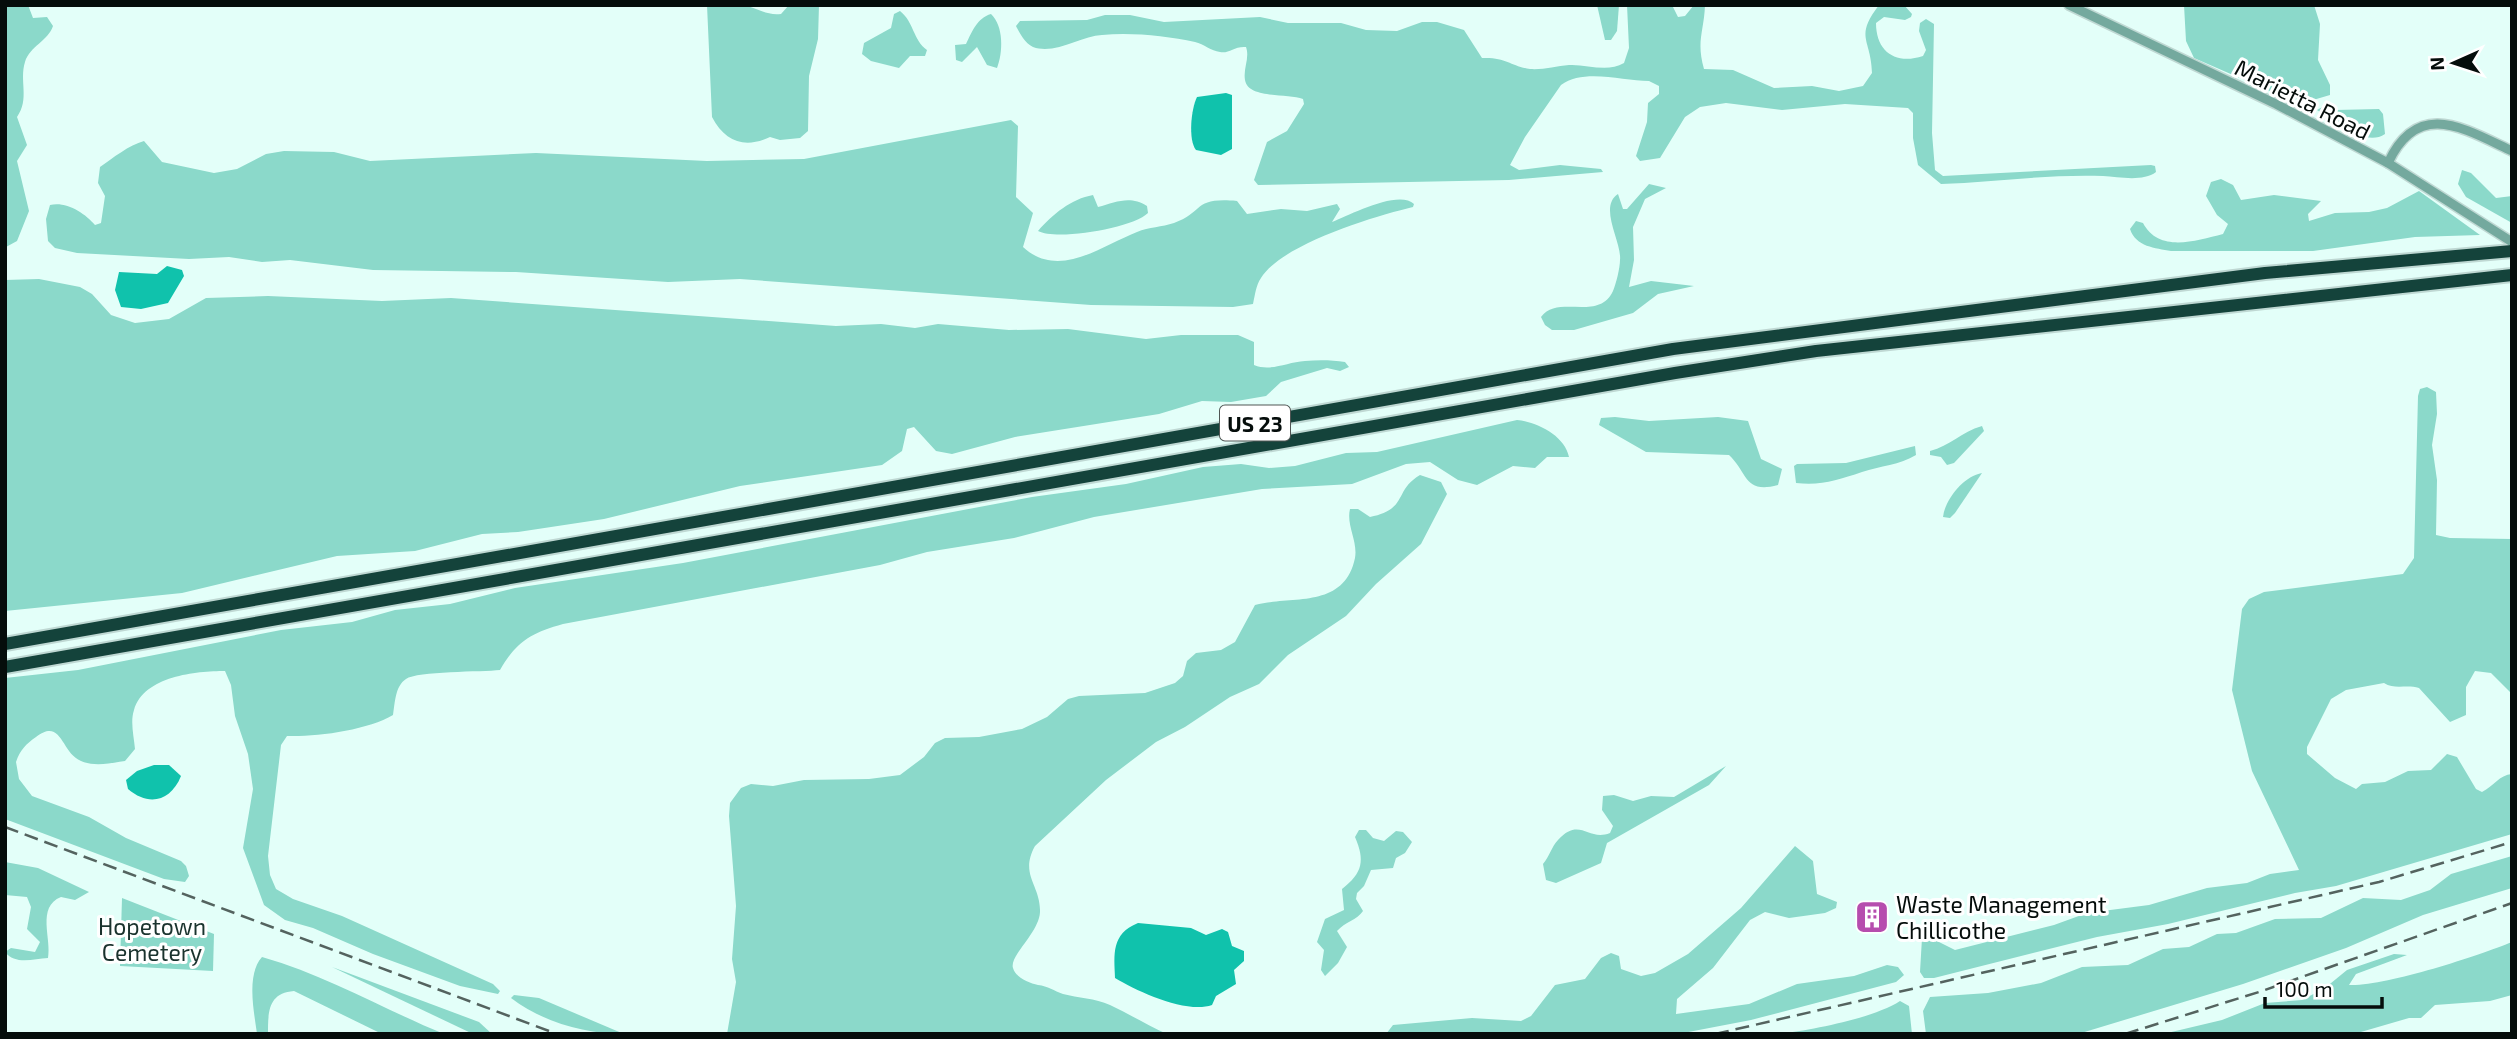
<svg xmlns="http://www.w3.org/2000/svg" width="2517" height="1039" font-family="'Exo 2',sans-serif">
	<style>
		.green { fill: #8bd9ca }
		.water { fill: #10c2ac }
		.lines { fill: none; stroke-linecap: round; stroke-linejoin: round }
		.tertiary-casing { stroke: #bfd8d3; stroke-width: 12 }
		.motorway-casing { stroke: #bfd8d3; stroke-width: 16 }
		.tertiary { stroke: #74a99e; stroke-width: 9 }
		.motorway { stroke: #14433b; stroke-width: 12 }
		.rail { stroke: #54635f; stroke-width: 2.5; stroke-dasharray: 14 7; stroke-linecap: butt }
		.labels { text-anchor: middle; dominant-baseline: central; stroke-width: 6; stroke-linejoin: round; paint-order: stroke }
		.shield { fill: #fff; stroke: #505654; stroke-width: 2 }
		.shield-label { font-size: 21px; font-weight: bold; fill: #050d0b }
		.street-label { font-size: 23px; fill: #050d0b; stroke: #fff }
		.poi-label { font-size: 23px; fill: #050d0b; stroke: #fff; text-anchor: start }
		.park-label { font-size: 23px; fill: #1a332e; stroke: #fff }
	</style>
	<rect width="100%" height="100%" fill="#e3fff9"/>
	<g class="green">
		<path d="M5 5H28L33 18 47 17 53 26C48 41 30 46 25 62 19 81 30 99 17 117L27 145 17 161 29 211 17 241 6 247Z"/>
		<path d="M707 5C718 5 731 3 742 5 756 7 766 16 781 14L789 5H819L818 39 809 76 808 131 800 138 780 140 770 137C745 149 725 142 712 117Z"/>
		<path d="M1597 5H1619L1617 31 1611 40H1605Z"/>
		<path d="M1627 5H1672L1678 17 1685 16 1694 5H1705C1704 32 1696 41 1704 69L1733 70 1774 88 1812 86 1839 91 1863 86 1872 73C1871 38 1854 38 1879 5H1904L1912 14 1911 17 1905 20 1884 17 1876 23C1876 52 1896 65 1923 56L1926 50 1919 31 1920 23 1926 19 1934 24 1932 133 1935 170 1943 176 2151 165 2155 166 2156 172C2143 182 2119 177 2103 176 2049 174 1995 182 1941 184L1918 165 1913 138V113L1908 108 1845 104 1782 110 1726 103 1700 107 1685 117 1660 158 1640 161 1636 156 1647 122 1648 103 1659 94V86L1649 81C1623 81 1584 68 1561 85L1525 137 1510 165 1519 170 1560 165 1601 169 1603 172 1509 180 1258 185 1254 180 1267 142 1287 131 1304 104 1303 99C1287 93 1248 99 1245 80 1243 68 1250 58 1246 47 1234 46 1229 54 1220 52 1211 51 1204 44 1195 42 1167 36 1131 32 1102 35 1081 36 1055 55 1033 47 1025 43 1020 34 1016 26L1020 21 1087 20 1105 15H1130L1164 22 1260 17 1288 23H1341L1366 30 1397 31 1422 22H1437L1464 30 1482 58C1507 57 1510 66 1530 69 1543 70 1556 66 1569 65 1587 64 1607 73 1624 63L1629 48Z"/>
		<path d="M2184 5H2314L2320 24 2318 60 2330 85V95L2313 100 2288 99 2194 58 2186 41Z"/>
		<path d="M900 11C914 22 913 40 927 50L925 56H910L899 68 871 61 862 54 864 43 891 28 894 14Z"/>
		<path d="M991 14C1004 26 1003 53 997 68L987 65 977 47 962 62 956 60 955 45 966 44C972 32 977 18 991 14Z"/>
		<path d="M2324 106 2335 110 2379 109 2383 114 2385 134C2365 148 2334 120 2317 110Z"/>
		<path d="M1011 120 1018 126 1016 197 1033 213 1023 247C1059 280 1101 246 1137 232 1149 227 1162 227 1174 223 1205 212 1192 197 1237 201L1247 214 1281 209 1307 211 1337 204 1340 209 1332 222C1349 215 1399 189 1414 204L1413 207C1375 216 1282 244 1261 278 1256 285 1255 295 1253 304L1233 307 1091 305 740 279 668 282 516 272 373 270 290 260 262 262 229 257 189 259 77 253 55 248 48 241 46 219 50 205C66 201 85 213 95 225L101 223 105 196 98 183 100 167C113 158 129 145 144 141L162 162 214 173 237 169 266 154 284 151 334 152 370 161 536 153 707 161 804 159Z"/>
		<path d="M2462 170 2471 173 2496 198 2512 196V223L2466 197 2458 184Z"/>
		<path d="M2221 179 2233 185 2241 200 2274 195 2321 201 2308 214 2309 221 2335 213 2369 212 2387 208 2419 191 2480 235 2415 237 2313 251H2171C2155 248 2136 247 2130 229L2136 221 2143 223C2159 253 2195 241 2223 234L2228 224 2217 215 2206 196 2211 182Z"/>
		<path d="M1649 184 1666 188 1645 199 1633 227 1634 260 1629 287 1651 281 1694 286 1658 294 1633 313 1574 330H1552L1545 325 1541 317C1558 294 1599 322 1613 291 1616 284 1620 268 1620 260 1622 242 1598 207 1618 194L1623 209H1627Z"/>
		<path d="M1093 195 1098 207C1116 202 1130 195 1147 206L1148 213C1133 228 1057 241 1038 231 1053 214 1071 199 1093 195Z"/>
		<path d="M39 279 80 287 92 294 111 315 135 323 169 319 206 298 268 296 382 301 451 298 836 326 881 324 915 328 938 324 1009 330 1068 329 1146 339 1181 335H1238L1254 342V365C1271 372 1287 362 1305 361 1318 360 1332 360 1345 362L1349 367 1340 371 1327 368 1281 382 1266 396 1231 402 1202 401 1159 414 1015 437 952 454 936 451 914 427 907 429 902 451 882 465 740 486 604 519 518 532 482 534 415 551 337 556 182 593 5 611V280Z"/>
		<path d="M2427 387 2436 392 2437 414 2432 445 2437 480 2436 535 2450 538 2512 539V694L2491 673 2475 671 2466 687V715L2450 722 2419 688C2407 684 2395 690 2384 683L2346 690 2331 699 2307 747V754L2335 778 2356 789 2362 784 2385 782 2408 771 2431 770 2447 754 2457 757 2476 789 2482 792C2494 786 2499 775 2512 774V834L2336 886 2295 893 2168 924 2097 937 1934 978H1924L1920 972 1922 938 1929 937 1955 950 2054 925 2087 913 2149 905 2207 888 2247 883 2270 874 2299 870 2252 771 2232 690 2242 609 2249 599 2264 592 2403 574 2414 558 2418 396 2420 389Z"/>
		<path d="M1615 417 1649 421 1718 417 1748 421 1761 459 1782 469 1778 485C1744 494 1748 473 1729 455L1646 452 1599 425 1601 418Z"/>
		<path d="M1517 420C1537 422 1565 436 1569 457H1547L1535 468 1513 466 1477 485 1458 480 1430 462 1406 464 1352 484 1262 489 1094 517 1014 538 927 552 880 565 563 624C531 633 516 642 500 670 482 672 417 671 406 679 395 686 395 703 393 715 368 730 317 737 287 736L281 745 268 856 270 875 276 889 293 899 342 916 493 984 500 991 498 994 460 986 373 954 313 928 285 920 264 905 243 848 253 789 248 754 235 716 231 685 225 671C196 671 144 676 134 710 130 722 134 737 135 749L125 761C111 763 95 767 81 761 61 753 62 717 36 737 26 744 20 750 16 762L19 779 32 796 89 817 126 838 181 861 186 866 189 876 185 882 164 879 5 819V678L78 670 281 630 352 622 395 610 450 604 515 588 683 563 1032 497 1126 484 1203 467 1241 464 1269 468 1295 466 1346 453 1377 452Z"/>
		<path d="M1982 426 1984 431 1954 463 1947 465 1941 457 1930 455V451C1950 446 1961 432 1982 426Z"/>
		<path d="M1915 446 1916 455C1900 465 1880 466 1862 472 1838 480 1821 486 1796 483L1794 466 1797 464 1846 463Z"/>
		<path d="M1982 473 1955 513 1950 518 1943 517C1945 499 1964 476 1982 473Z"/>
		<path d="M1420 475 1441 482 1447 494 1421 544 1376 584 1346 616 1288 655 1259 684 1230 697 1185 727 1156 742 1106 780 1035 846C1019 875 1041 885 1040 912 1039 933 1009 956 1013 968 1016 978 1029 983 1038 985 1048 986 1054 991 1063 994 1078 998 1095 998 1110 1005 1129 1014 1147 1025 1167 1034H727L736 982 732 959 736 906 729 816 730 803 741 788 751 784 773 786 804 780 869 779 900 775 924 757 935 743 945 738 979 737 1022 729 1047 717 1068 699 1079 696 1145 693 1175 683 1183 676 1187 661 1196 653 1221 650 1235 642 1255 605C1291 595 1344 610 1355 558 1358 541 1346 525 1350 509H1358L1370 517C1409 509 1393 491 1420 475Z"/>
		<path d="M1726 766 1709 785 1607 843 1601 863 1556 883 1546 880 1543 864C1549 857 1552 846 1558 840 1580 816 1588 842 1610 833L1613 826 1602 810 1603 796 1614 795 1633 801 1651 796 1674 797Z"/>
		<path d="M1359 830H1366L1373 838 1384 841 1396 831 1403 832 1412 842 1405 853 1396 858 1393 868 1371 870 1364 886 1357 893 1356 899 1363 911C1357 920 1345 922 1337 931L1347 947 1338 963 1325 976 1321 970 1324 950 1317 942 1325 919 1344 910 1342 889C1363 873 1365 860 1355 837Z"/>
		<path d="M1795 846 1813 861 1817 894 1837 902 1836 908 1825 913 1789 918 1765 912 1750 920 1713 968 1677 999 1676 1014 1749 1004 1797 984 1854 976 1887 965 1898 967 1904 975 1896 982 1751 1020 1678 1034H1386L1393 1025 1472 1018 1521 1021 1531 1016 1555 985 1585 979 1601 958 1611 953 1619 956 1621 969 1641 976 1655 973 1688 954 1741 908Z"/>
		<path d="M2512 856V888L2423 915 2346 948 2243 984 2078 1034H1926L1923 1011 1930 997 1988 993 2041 983 2082 967 2128 965 2163 949 2189 947 2217 934 2236 933 2275 919 2321 918 2363 898 2401 900 2430 890 2451 874Z"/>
		<path d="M5 862 38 868 89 892 75 900 61 897C36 907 52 939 48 958 33 959 15 965 5 952L11 948 35 952 40 942 27 929 31 907 27 897 5 895Z"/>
		<path d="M122 898 214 934 213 971 120 966Z"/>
		<path d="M2512 942V995L2490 1001 2435 1005 2421 1018H2409L2354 1034H2163L2222 1020 2265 1003 2302 1000 2325 988 2347 970 2394 954 2407 955 2356 974 2349 985C2383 987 2478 956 2512 942Z"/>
		<path d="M262 957C328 976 381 1008 444 1034H382L294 991C268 993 268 1012 268 1034H257C254 1011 246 975 262 957Z"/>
		<path d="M332 967 479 1022 492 1034H473Z"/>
		<path d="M514 995 539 998 624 1034C586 1034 542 1022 511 998Z"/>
		<path d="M1900 1001 1909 1006 1912 1034H1779C1812 1030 1874 1018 1900 1001Z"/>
	</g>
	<g class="water">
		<path d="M1226 93 1232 95V149L1221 155 1196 150C1188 140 1191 109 1197 97Z"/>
		<path d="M167 266 182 270 184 276 168 303 141 309 121 307 115 290 119 272 157 274Z"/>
		<path d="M154 765H169L181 776C171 801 149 807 128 789L126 780 137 771Z"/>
		<path d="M1138 923 1191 928 1206 935 1222 929 1228 932 1232 946 1244 951V961L1234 970 1236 984 1216 996 1212 1005C1187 1014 1138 992 1115 978 1114 954 1111 934 1138 923Z"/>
	</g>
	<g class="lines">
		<g class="tertiary-casing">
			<g id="tertiary">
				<path d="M2069 5 2276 104 2388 163 2512 242"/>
				<path d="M2388 163C2418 99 2463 128 2512 151"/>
			</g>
		</g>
		<g class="motorway-casing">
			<g id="motorway">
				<path d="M5 644 1673 349 2265 273 2512 251"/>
				<path d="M5 667 1675 373 1816 351 2512 275"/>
			</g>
		</g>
		<use href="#tertiary" class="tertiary"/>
		<use href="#motorway" class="motorway"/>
		<g class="rail">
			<path d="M5 827 557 1034"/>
			<path d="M1715 1034 2379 882 2512 842"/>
			<path d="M2125 1034 2262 991 2512 903"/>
		</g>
	</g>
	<defs>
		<g id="building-square" transform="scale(1.75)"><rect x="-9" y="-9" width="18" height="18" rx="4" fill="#b64dae" stroke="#fff"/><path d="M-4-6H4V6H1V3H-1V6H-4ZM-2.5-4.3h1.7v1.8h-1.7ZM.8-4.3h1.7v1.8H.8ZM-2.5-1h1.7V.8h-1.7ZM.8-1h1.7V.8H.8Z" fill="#fff"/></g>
	</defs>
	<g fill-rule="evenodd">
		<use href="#building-square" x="1872" y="917"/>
	</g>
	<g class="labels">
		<rect class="shield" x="1220" y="405.5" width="70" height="35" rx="5"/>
		<g class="shield-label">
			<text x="1255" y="423">US 23</text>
		</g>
		<g class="street-label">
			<text transform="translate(2303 99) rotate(27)">Marietta Road</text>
		</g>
		<g class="poi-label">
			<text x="1896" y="904">Waste Management<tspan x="1896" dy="26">Chillicothe</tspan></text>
		</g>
		<g class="park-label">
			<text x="152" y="926">Hopetown<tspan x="152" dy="26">Cemetery</tspan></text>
		</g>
	</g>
	<rect width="2517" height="1039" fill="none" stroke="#050d0b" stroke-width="14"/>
	<g transform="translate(2454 63) rotate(267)" stroke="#ffffff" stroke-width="5" paint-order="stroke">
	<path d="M0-5L12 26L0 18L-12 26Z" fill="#050d0b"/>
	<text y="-10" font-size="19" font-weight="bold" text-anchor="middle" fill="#050d0b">N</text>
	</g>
	<path d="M2265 997v10h117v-10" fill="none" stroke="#050d0b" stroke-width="3.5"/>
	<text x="2276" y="997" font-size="21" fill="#050d0b" stroke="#ffffff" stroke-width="5" paint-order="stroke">100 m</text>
</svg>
